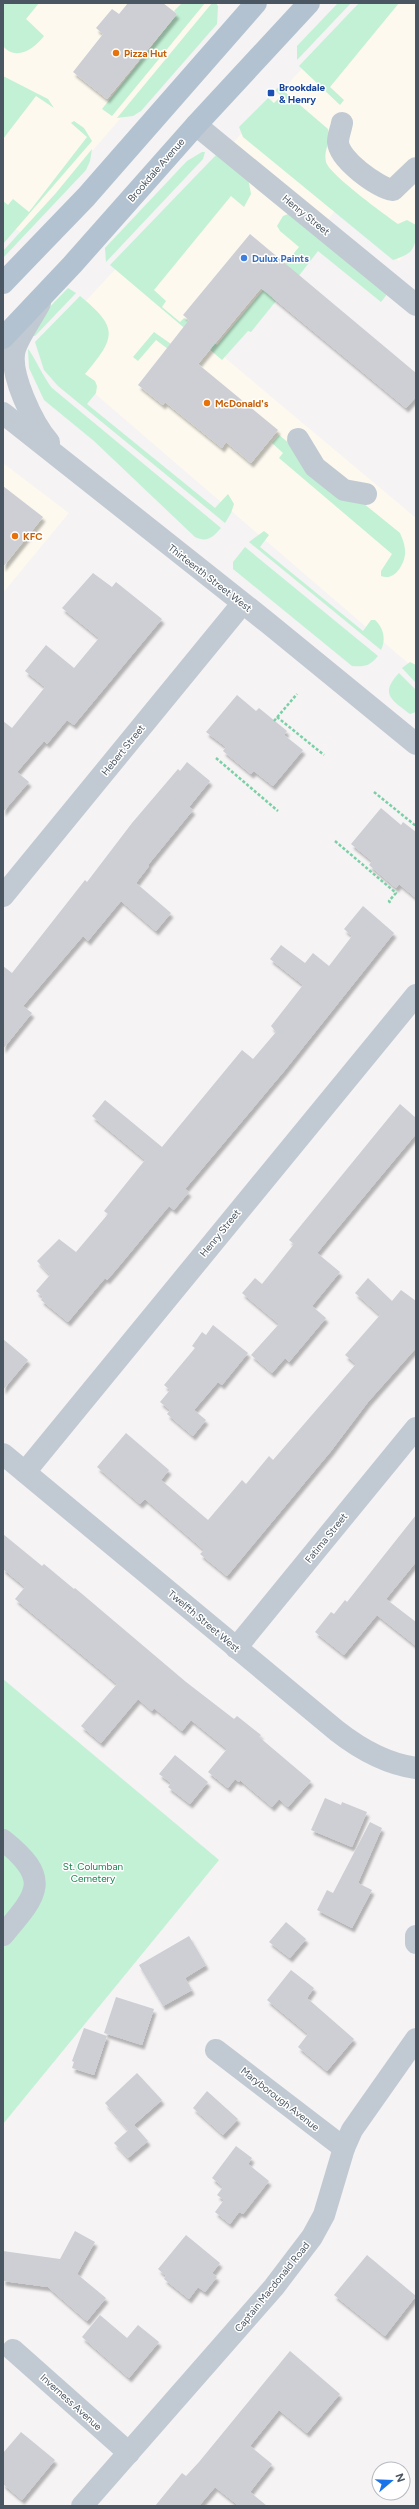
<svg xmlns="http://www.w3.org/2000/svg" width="419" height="2509" font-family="Figtree,sans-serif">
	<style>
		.commercial { fill: #fdf9ef }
		.green { fill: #c3f1d5 }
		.building { fill: #cdcfd5; filter: url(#shadow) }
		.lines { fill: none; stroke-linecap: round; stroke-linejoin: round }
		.path { stroke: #7ad0a6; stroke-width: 2.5; stroke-dasharray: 3 2; stroke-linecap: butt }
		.minor { stroke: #c1cad2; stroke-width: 22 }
		.major { stroke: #b3c2d1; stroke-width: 22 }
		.food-dot { fill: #e8710a; stroke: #fff; stroke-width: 1.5 }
		.transit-dot { fill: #1a4fb4; stroke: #fff; stroke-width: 1.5 }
		.shop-dot { fill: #3f7fe0; stroke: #fff; stroke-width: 1.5 }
		.labels { text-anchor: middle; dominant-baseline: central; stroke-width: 3; stroke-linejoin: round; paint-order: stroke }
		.food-label { font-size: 10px; font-weight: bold; fill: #c56008; stroke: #fff; text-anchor: start }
		.transit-label { font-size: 10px; font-weight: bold; fill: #164399; stroke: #fff; text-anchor: start }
		.street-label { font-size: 10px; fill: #4a5661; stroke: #fff }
		.shop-label { font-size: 10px; font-weight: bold; fill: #366cbe; stroke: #fff; text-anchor: start }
		.park-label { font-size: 10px; fill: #17864f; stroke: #fff }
	</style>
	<defs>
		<filter id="shadow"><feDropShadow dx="2.5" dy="4.5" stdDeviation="1" flood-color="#0004"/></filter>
	</defs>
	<rect width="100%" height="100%" fill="#f5f3f3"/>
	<g class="commercial">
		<path d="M21 3H221L21 233 3 219V39Z"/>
		<path d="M363 3H416V241L399 261 335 211 218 352 416 518V670L42 348Z"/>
		<path d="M3 463 69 513 3 593Z"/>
	</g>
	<g class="green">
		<path d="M3 3H39L26 19 44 36C35 48 16 62 3 46Z"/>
		<path d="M182 3H205L112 116 102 109 177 14 174 11Z"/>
		<path d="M212 3H216L218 6 217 24 141 111 133 116 117 118Z"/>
		<path d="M338 3H351L297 60V46Z"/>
		<path d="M359 3H399L330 87 344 100 340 105 299 66Z"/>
		<path d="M3 76 48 99 54 108 36 96 3 139Z"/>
		<path d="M279 87 328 129C332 141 323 150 326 162 329 174 384 214 398 224L407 220 416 225C416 248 415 253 393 260L243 137 239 127 268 98 274 103 281 96 275 90Z"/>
		<path d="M74 121 84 128 92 141 3 244V201L8 205 13 199 29 212 87 137 71 123Z"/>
		<path d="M92 149 90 161 86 170 3 258V251L56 193Z"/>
		<path d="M202 152H205L203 159 106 262 105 248 187 161Z"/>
		<path d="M216 155 248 178 251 194 244 207 231 196 154 290 166 301 162 307 180 322 184 318 217 345 299 247 280 231 277 226 283 216 293 212 388 293 381 302 318 251 298 277 293 272 272 298 276 301 251 332 248 331 222 360 110 265Z"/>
		<path d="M68 288 76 293 35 336H31L41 316Z"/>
		<path d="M80 296C119 328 116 337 85 374L95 381 97 386 96 393 87 404 215 508 228 494 234 504 231 513 225 523 58 386 44 370 35 342Z"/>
		<path d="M154 332 171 344 168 349 156 340 138 361 133 357Z"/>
		<path d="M28 349C31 351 45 380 52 388L221 528C213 537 207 543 195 537L94 441 44 400 29 368Z"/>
		<path d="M279 435 400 533C402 538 405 544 405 551 406 562 395 582 381 576V571L392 554 279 458 283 453 272 443Z"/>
		<path d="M264 531 269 535 260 547 363 631 371 620H375C384 628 386 640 381 650L249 542Z"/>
		<path d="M245 547 378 656C370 666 364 667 352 666L233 569V562Z"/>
		<path d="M410 662 416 665V683L402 668Z"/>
		<path d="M399 673 416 690V712L410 714C392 700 379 694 399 673Z"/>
		<path d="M3 1679 219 1860 3 2124Z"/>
	</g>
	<g class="building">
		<path d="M128 3H163L177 14 107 99 73 72 103 34 96 28 112 9 119 14Z"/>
		<path d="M250 234 416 373V397L406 408 261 288 198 364 278 430 251 463 226 442 222 448 165 402 163 405 138 385 189 320 183 315Z"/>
		<path d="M3 486 43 517 3 567Z"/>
		<path d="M93 573 112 587 116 582 162 619 74 725 67 720 47 744 44 741 17 772 29 782 3 812V721L12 728 45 687 25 671 46 645 74 668 99 638 62 608Z"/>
		<path d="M237 695 256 711 259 708 287 731 284 735 303 750 273 786 254 771 251 774 223 751 226 747 206 732Z"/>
		<path d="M187 762 210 781 189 807 193 810 148 865 149 866 136 883 171 913 156 931 121 901 88 941 83 936 23 1006 32 1013 3 1049V966L12 973 85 880 87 882 132 823 178 769 180 771Z"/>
		<path d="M381 808 401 825 403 822 416 832V898L399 884 396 888 369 865 372 861 351 844Z"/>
		<path d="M363 906 394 933 285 1070 185 1189 189 1192 174 1210 169 1206 115 1271 107 1280 105 1278 68 1322 41 1300 43 1297 36 1291 50 1275 37 1261 59 1239 76 1252 108 1214 104 1211 145 1160 92 1116 105 1100 162 1147 242 1050 253 1059 276 1032 271 1026 303 985 270 959 281 945 305 963 313 953 329 966 352 936 344 929Z"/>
		<path d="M400 1104 416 1118V1134L317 1253 340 1272 312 1306 326 1318 289 1362 285 1358 272 1373 251 1355 279 1324 242 1293 255 1278 262 1284 294 1244 289 1240Z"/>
		<path d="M368 1278 392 1301 401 1290 416 1301V1348L368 1402 331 1451 227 1576 200 1554 204 1550 145 1499 140 1504 97 1467 126 1433 169 1470 161 1480 208 1520 242 1480 246 1484 269 1456 273 1460 356 1364 345 1355 380 1315 355 1293Z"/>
		<path d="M213 1325 248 1353 222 1385 218 1382 194 1410 206 1420 193 1436 167 1414 170 1410 160 1402 170 1390 164 1385 195 1348 192 1346 202 1332 206 1335Z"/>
		<path d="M3 1339 28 1360 3 1390Z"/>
		<path d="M416 1515V1562L386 1599 416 1622V1646L377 1615 344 1655 315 1632 331 1612 334 1614 345 1600 347 1602Z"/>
		<path d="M3 1534 42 1566 44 1564 74 1589 75 1588 186 1682 234 1719 237 1716 261 1735 259 1737 311 1781 288 1807 279 1799 272 1807 240 1780 239 1782 235 1779 228 1788 208 1772 227 1749 191 1720 182 1731 154 1708 152 1711 138 1699 101 1743 81 1726 117 1684 15 1599 25 1587 3 1569Z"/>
		<path d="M175 1755 208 1782 190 1804 168 1787 171 1783 159 1774Z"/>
		<path d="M325 1798 341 1805 342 1802 367 1812 352 1847 311 1830Z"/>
		<path d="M370 1822 382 1828 358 1883 372 1890 352 1928 317 1910 327 1890 333 1893Z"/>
		<path d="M286 1922 306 1939 290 1958 269 1942Z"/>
		<path d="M189 1936 206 1965 185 1978 192 1990 163 2006 139 1965Z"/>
		<path d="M291 1970 314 1988 307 1998 354 2039 327 2071 298 2047 308 2034 267 2000Z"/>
		<path d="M116 1997 154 2009 142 2045 104 2033Z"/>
		<path d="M84 2028 107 2036 94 2075 72 2068 74 2062 72 2061Z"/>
		<path d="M137 2073 162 2100 128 2130 105 2103Z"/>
		<path d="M207 2091 238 2119 223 2135 193 2108Z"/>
		<path d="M134 2125 148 2141 128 2158 114 2143Z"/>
		<path d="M236 2146 252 2158 248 2164 269 2181 243 2214 239 2212 230 2224 215 2212 224 2200 217 2195 223 2187 212 2178Z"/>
		<path d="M75 2231 95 2242 77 2274 106 2298 87 2321 48 2287 3 2281V2251L60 2259Z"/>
		<path d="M186 2235 220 2263 212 2273 217 2277 205 2292 198 2287 189 2299 164 2279 166 2276 158 2269Z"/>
		<path d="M367 2255 416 2296 385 2336 334 2295Z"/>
		<path d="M100 2315 127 2338 138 2325 159 2342 129 2378 82 2337Z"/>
		<path d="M290 2351 340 2394 307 2433 279 2410 250 2446 272 2464 250 2492 267 2506H239L215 2487 199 2506H155L182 2473 186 2476 199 2462Z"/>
		<path d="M21 2432 55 2460 22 2500 3 2484V2453Z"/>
	</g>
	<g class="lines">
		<g class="path">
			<path d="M277 717 324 755"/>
			<path d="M274 721 297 694"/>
			<path d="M216 758 278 811"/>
			<path d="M374 792 416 826"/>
			<path d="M335 841 396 893 389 901 391 904"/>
		</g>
		<g class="minor">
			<path d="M342 123C341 129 338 136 338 142 339 160 377 187 393 190L416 168"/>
			<path d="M196 125 416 305"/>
			<path d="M40 303C33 317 20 334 15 349 8 373 34 425 49 442"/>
			<path d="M3 413 268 623 416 744"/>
			<path d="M298 439 315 467 344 490 366 494"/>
			<path d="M3 896 242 604"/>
			<path d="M3 1454 337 1731C360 1749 387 1764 416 1768"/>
			<path d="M25 1472 416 995"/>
			<path d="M236 1648 416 1428"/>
			<path d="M3 1840C52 1879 38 1894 3 1935"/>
			<path d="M416 1936V1943"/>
			<path d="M216 2050 344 2148"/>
			<path d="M13 2350 129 2453"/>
			<path d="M82 2506 274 2287 312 2237 324 2215 344 2148 352 2130 416 2039"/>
		</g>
		<g class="major">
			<path d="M3 283 86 197 256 3"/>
			<path d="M3 338 72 265 196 125 309 3"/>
		</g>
	</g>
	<g class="food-dot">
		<circle cx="116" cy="53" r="4"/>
		<circle cx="207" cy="403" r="4"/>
		<circle cx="15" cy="536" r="4"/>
	</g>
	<rect class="transit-dot" x="267" y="89" width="8" height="8" rx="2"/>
	<circle class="shop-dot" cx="244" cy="258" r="4"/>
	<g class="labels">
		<g class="food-label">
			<text x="124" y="53">Pizza Hut</text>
			<text x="215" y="403">McDonald's</text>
			<text x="23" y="536">KFC</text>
		</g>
		<g class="transit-label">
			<text x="279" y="87">Brookdale<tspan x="279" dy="12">&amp; Henry</tspan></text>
		</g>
		<g class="street-label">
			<text transform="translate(156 170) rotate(-49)">Brookdale Avenue</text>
			<text transform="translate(306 215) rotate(39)">Henry Street</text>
			<text transform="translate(210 578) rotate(38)">Thirteenth Street West</text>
			<text transform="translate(123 750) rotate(-51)">Hebert Street</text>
			<text transform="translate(220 1233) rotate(-51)">Henry Street</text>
			<text transform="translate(326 1538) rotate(-51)">Fatima Street</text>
			<text transform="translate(204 1621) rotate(40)">Twelfth Street West</text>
			<text transform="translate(280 2099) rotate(38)">Maryborough Avenue</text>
			<text transform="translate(272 2287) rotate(-51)">Captain Macdonald Road</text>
			<text transform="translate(71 2402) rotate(42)">Inverness Avenue</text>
		</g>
		<g class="shop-label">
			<text x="252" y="258">Dulux Paints</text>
		</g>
		<g class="park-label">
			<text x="93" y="1866">St. Columban<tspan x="93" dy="12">Cemetery</tspan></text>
		</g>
	</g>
	<rect width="419" height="2509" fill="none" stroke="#4a5661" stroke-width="8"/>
	<g transform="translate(391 2481) rotate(71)"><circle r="19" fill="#ffffff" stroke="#b7bbc0"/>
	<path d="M0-3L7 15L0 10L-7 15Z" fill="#1a73e8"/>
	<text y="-6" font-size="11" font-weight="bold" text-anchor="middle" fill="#4a5661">N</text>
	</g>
</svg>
